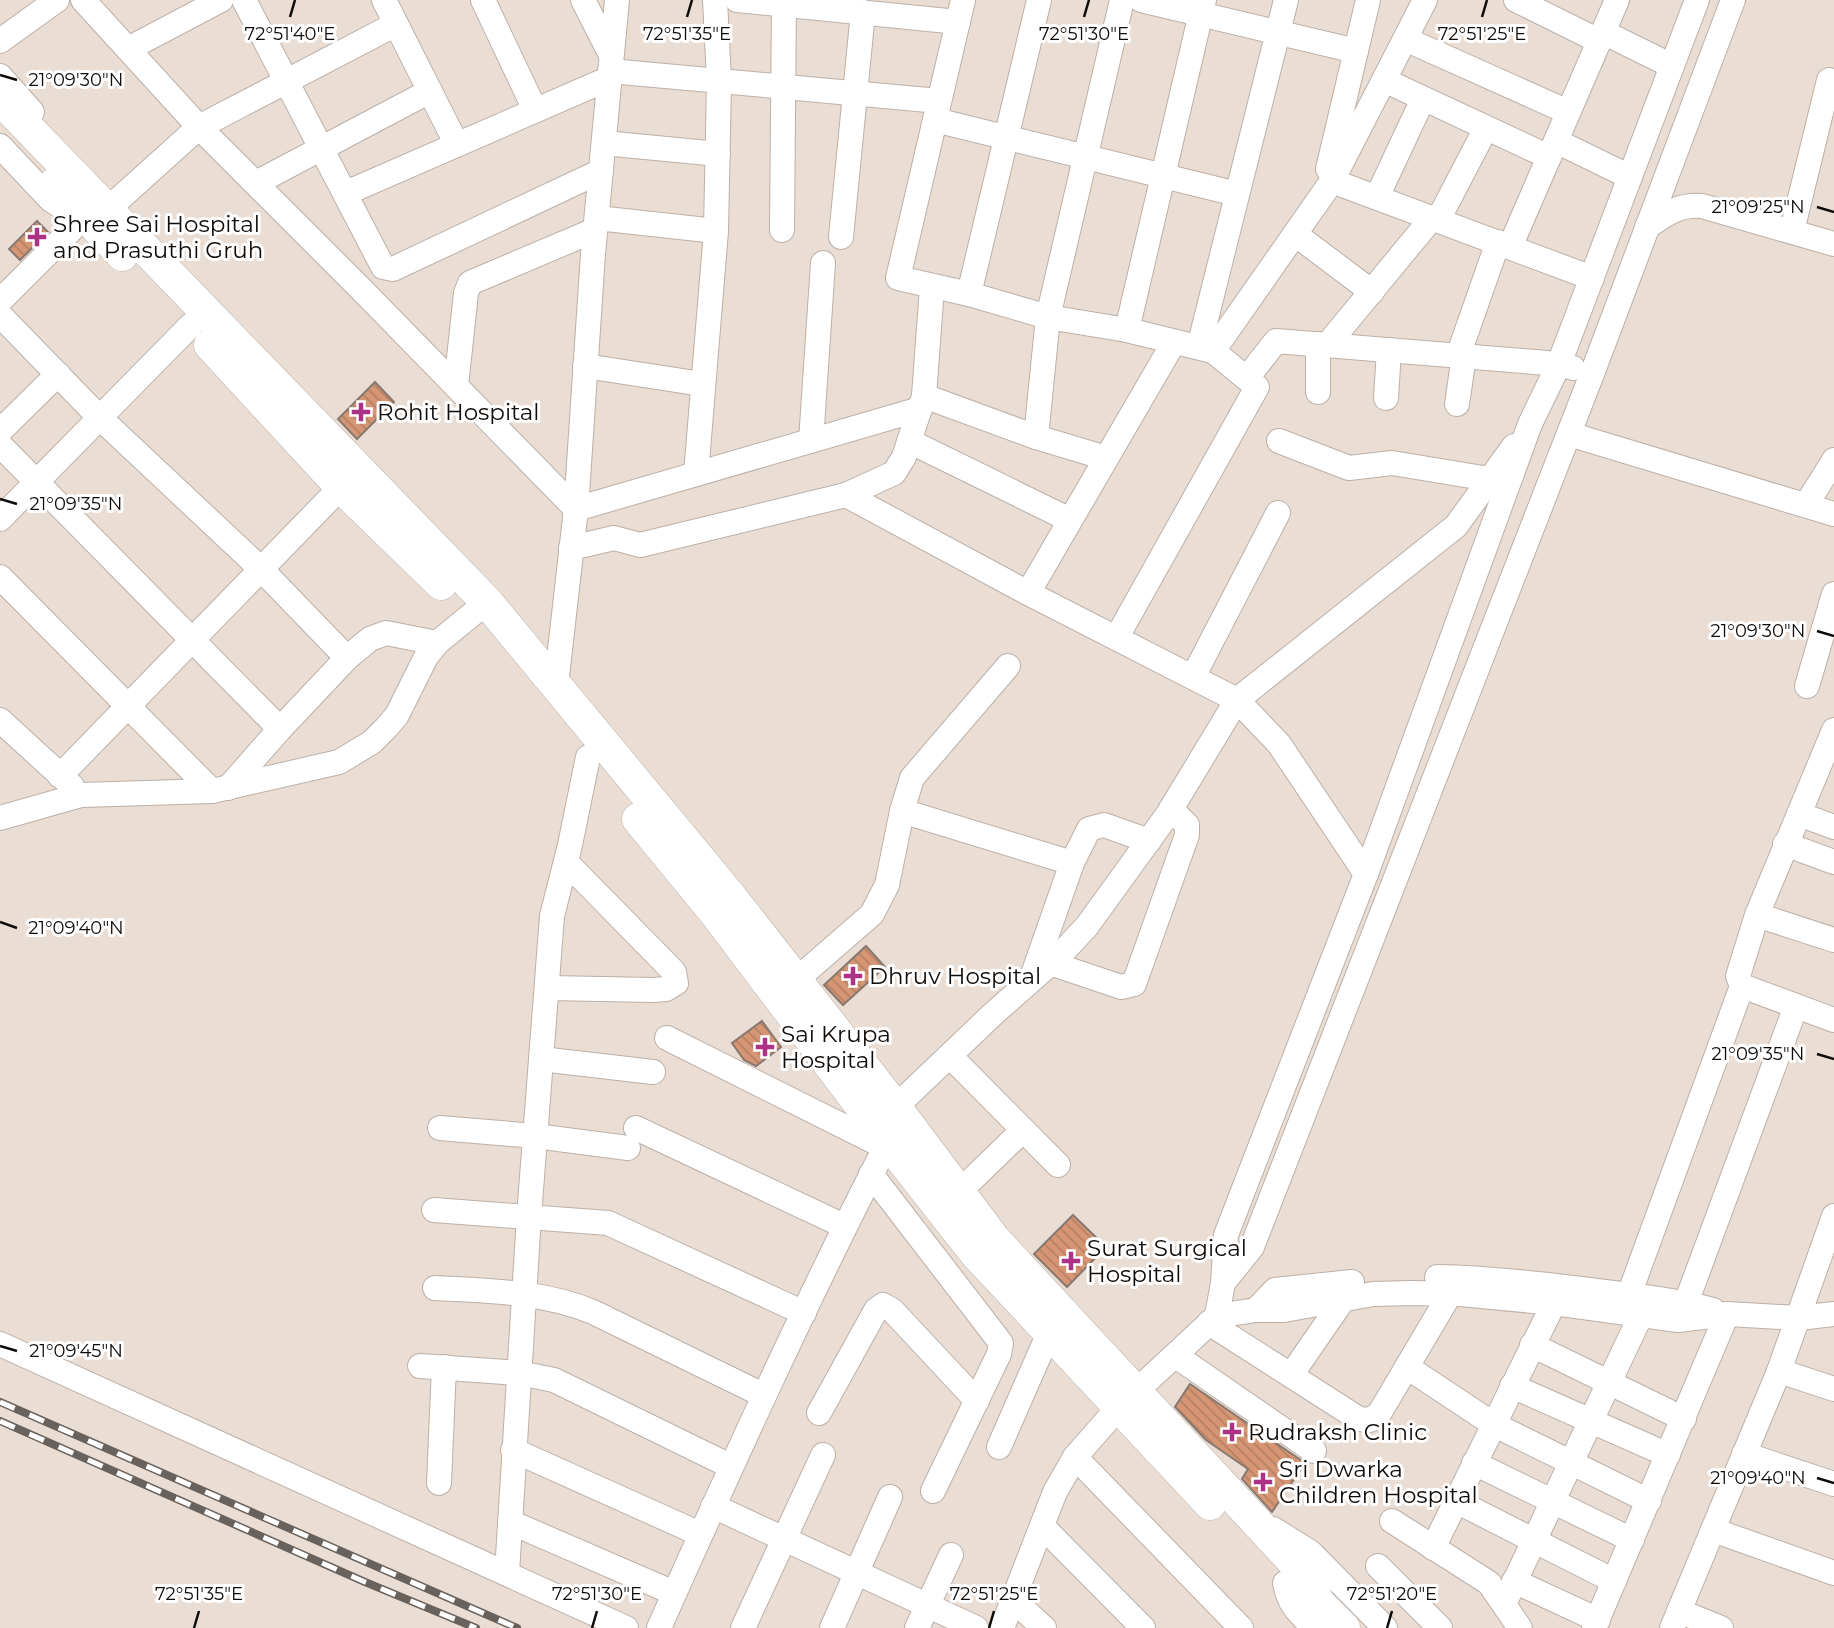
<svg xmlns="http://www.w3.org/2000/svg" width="1834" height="1628" font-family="Montserrat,sans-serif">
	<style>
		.building { fill: url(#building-back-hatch); stroke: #877972; stroke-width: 2 }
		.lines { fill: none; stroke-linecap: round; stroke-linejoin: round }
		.minor-casing { stroke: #bcb0a7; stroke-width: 26 }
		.major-casing { stroke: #bcb0a7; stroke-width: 33 }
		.minor { stroke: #fff; stroke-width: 24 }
		.major { stroke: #fff; stroke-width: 32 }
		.rail-casing { stroke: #69625c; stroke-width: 8 }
		.rail { stroke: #fff; stroke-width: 5; stroke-dasharray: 16; stroke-linecap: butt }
		.ticks { fill: none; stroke: #0f0b08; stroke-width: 2.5 }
		.poi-dot { fill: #ac3287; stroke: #fff; stroke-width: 2.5 }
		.labels { text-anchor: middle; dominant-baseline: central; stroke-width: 6; stroke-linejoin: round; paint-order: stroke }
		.poi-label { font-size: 23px; fill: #0f0b08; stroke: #fff; text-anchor: start }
		.ticks-label { font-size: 18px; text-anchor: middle; fill: #0f0b08; stroke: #fff; stroke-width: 6; stroke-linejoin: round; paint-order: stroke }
	</style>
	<defs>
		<pattern id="building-back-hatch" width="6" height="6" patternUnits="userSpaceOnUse" patternTransform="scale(1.75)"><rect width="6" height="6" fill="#d69674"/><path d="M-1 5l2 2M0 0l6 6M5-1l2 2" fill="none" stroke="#b68063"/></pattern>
	</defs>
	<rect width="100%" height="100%" fill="#eaddd3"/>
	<g class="building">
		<path d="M37 221 48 232 20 260 9 249Z"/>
		<path d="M375 382 394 402 357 439 338 419Z"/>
		<path d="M866 946 885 967 843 1005 824 985Z"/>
		<path d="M762 1021 781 1047 756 1066 744 1060 732 1043Z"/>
		<path d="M1073 1215 1106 1247 1067 1287 1034 1254Z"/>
		<path d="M1190 1384 1305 1463 1272 1512 1242 1479 1248 1469 1206 1440 1175 1407Z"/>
	</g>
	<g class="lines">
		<g class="minor-casing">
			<g id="minor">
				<path d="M83 0 199 127 362 290 576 509 920 409"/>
				<path d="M244 0 383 267 393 269 601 171"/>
				<path d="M384 0 457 145"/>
				<path d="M483 0 535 110"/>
				<path d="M583 0 611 55"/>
				<path d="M737 0 958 22"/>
				<path d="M963 0 898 278 969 294 1048 317 1127 330 1213 351 1257 387 1117 637"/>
				<path d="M1141 0 1356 51"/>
				<path d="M1516 0 1599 41"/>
				<path d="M1603 32 1672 66"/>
				<path d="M1405 39 1568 112"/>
				<path d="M0 41 57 0"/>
				<path d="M128 49 221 0"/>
				<path d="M610 71 939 101"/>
				<path d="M0 76 32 112"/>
				<path d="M1384 80 1549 157"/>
				<path d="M935 120 1237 194"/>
				<path d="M1556 141 1630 177"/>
				<path d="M604 143 718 154"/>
				<path d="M0 146 51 200 67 210"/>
				<path d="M1328 169 1368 0"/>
				<path d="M1332 181 1592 278"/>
				<path d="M256 183 430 91"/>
				<path d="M346 193 610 78"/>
				<path d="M1377 197 1423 99"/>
				<path d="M108 209 199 127 396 24"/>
				<path d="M597 218 716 231"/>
				<path d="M1438 220 1486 128"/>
				<path d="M1647 227C1666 214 1679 204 1702 206L1834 244"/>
				<path d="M782 230 784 0"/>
				<path d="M1792 231 1829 80"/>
				<path d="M1295 234 1372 292"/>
				<path d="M841 237 863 12"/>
				<path d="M1510 247 1617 0"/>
				<path d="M969 294 1039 0"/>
				<path d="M0 301 84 217"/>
				<path d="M0 315 99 417 261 569 347 658"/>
				<path d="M1127 330 1204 0"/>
				<path d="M1318 344V392"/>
				<path d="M1328 344 1432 218"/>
				<path d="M1199 347 1286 0"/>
				<path d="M1213 351 1332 181 1425 0"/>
				<path d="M1458 356 1498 242"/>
				<path d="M585 366 702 384"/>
				<path d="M1247 378 1276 341 1559 364 1573 368"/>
				<path d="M456 386 466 293 470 283 595 230"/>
				<path d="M924 396 1036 437 1106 458"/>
				<path d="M1386 398 1389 350"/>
				<path d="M1457 404 1464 356"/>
				<path d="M0 431 58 374"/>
				<path d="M1569 434 1834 514"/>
				<path d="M1036 437 1048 317 1122 0"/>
				<path d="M811 441 823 263"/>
				<path d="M909 441 1070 520"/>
				<path d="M1279 441 1349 468 1392 463 1489 479"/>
				<path d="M0 445 280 729"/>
				<path d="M696 474 716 231 719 81 715 0"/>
				<path d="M846 495 1028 593 1237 700 1279 744 1366 874"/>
				<path d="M1806 505 1834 460"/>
				<path d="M0 519 191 325"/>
				<path d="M571 548 614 538 640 545 846 495 894 473 904 457 924 396 932 287"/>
				<path d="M0 577 212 791"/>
				<path d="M1028 593 1174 342"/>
				<path d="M1193 677 1278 513"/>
				<path d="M556 685 576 509 593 254 617 0"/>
				<path d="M1807 686 1834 594"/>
				<path d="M0 720 72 786"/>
				<path d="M1834 730 1757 915 1738 976 1742 986 1834 1020"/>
				<path d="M60 776 341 487"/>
				<path d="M228 788 280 729 347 658 370 639 386 633 437 643"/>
				<path d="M902 811 1072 863"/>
				<path d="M1799 814 1834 827"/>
				<path d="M0 818 81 795 212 791 339 762 372 742 387 727 397 715 426 657 437 643 487 602"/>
				<path d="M1785 844 1834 862"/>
				<path d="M1757 915 1834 940"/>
				<path d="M1050 963 1121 987 1134 984 1187 835V825L1171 809"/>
				<path d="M1032 977 1072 863 1089 829 1104 825 1149 841"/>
				<path d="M796 980 872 914 887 885 902 811 912 778 1008 666"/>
				<path d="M548 988 654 990 666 989 676 983 674 972 566 862"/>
				<path d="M667 1038 885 1147"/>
				<path d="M950 1056 1058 1165"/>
				<path d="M541 1059 653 1072"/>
				<path d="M884 1118 993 1014 1060 955 1087 926 1168 814 1237 700 1456 526 1514 446"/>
				<path d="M440 1128 535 1136 628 1148"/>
				<path d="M636 1128 844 1226"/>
				<path d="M871 1174 1001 1343 999 1354 933 1491"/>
				<path d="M959 1192 1023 1130"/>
				<path d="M434 1210 608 1223 804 1313"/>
				<path d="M1437 1277C1496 1278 1554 1285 1613 1293 1646 1297 1680 1301 1713 1310"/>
				<path d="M1223 1283 1252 1247 1592 374 1733 0"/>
				<path d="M435 1288C488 1291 543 1291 593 1312L763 1395"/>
				<path d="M1629 1295 1742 986"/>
				<path d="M1686 1303 1796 1006"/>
				<path d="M1256 1310 1275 1290 1352 1282"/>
				<path d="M1217 1316 1223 1283 1226 1235 1366 874 1530 424 1559 364 1697 0"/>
				<path d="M1209 1323 1359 1419 1370 1420 1379 1414 1450 1294"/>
				<path d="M0 1344 626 1628"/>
				<path d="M1532 1345 1684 1419"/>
				<path d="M1176 1356 1314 1451"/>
				<path d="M420 1366 519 1373 554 1380 730 1466"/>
				<path d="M1407 1367 1493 1424 1649 1501"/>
				<path d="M1779 1371 1834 1389"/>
				<path d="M1291 1375 1345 1297"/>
				<path d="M1512 1386 1668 1455"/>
				<path d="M819 1413 876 1310 883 1305 892 1310 977 1401"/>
				<path d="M999 1447 1049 1333"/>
				<path d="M513 1450 700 1534"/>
				<path d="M1744 1454 1834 1484"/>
				<path d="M1075 1457 1241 1628"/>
				<path d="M1474 1463 1632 1540"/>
				<path d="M439 1483 444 1367"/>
				<path d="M1456 1501 1614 1581"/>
				<path d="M713 1506 976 1628"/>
				<path d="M1392 1521 1489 1583 1520 1628"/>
				<path d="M510 1522 674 1593"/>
				<path d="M1042 1526 1143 1628"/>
				<path d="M1273 1529 1310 1552 1385 1628"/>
				<path d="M1713 1530 1834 1573"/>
				<path d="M1433 1548 1554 1303"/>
				<path d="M1378 1566 1440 1628"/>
				<path d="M507 1573 529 1216 552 916 570 845 588 757"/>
				<path d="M1514 1581 1598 1620"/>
				<path d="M1285 1583C1289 1605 1298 1612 1314 1628"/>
				<path d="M1013 1600 1044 1628"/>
				<path d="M1505 1602 1641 1315"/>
				<path d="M1679 1611 1721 1628"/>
				<path d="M659 1628C732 1464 806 1301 888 1142"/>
				<path d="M743 1628 823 1455"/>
				<path d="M832 1628 890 1497"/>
				<path d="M917 1628 951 1555"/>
				<path d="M1002 1628 1055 1492 1075 1457 1118 1408 1217 1316 1256 1310H1284L1373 1294 1411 1293 1460 1294 1554 1303 1678 1320 1727 1314 1799 1318 1834 1314"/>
				<path d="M1594 1628 1727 1314"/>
				<path d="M1672 1628 1779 1371 1834 1216"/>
			</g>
		</g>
		<g class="major-casing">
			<g id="major">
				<path d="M0 99 487 602 731 897 896 1108 995 1240 1301 1570 1319 1603 1344 1628"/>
				<path d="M55 183 122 255"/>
				<path d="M210 345 341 487 441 584"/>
				<path d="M638 819 716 914 888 1142 976 1254 1210 1504"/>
			</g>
		</g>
		<use href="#minor" class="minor"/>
		<use href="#major" class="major"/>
		<g class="rail-casing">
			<g id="rail">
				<path d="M0 1402 517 1628"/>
				<path d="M0 1421 365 1582 476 1628"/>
			</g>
		</g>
		<use href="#rail" class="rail"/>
	</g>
	<path class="ticks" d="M290 17 295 0M687 17 692 0M1084 17 1089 0M1482 17 1487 0M0 75 17 80M1817 207 1834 212M0 499 17 504M1817 631 1834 636M0 922 17 928M1817 1054 1834 1059M0 1346 17 1351M1817 1478 1834 1483M194 1628 199 1611M592 1628 597 1611M989 1628 994 1611M1387 1628 1392 1611"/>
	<g class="poi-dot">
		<path d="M33.5 226.5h7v7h7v7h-7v7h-7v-7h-7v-7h7z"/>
		<path d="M357.5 401.5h7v7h7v7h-7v7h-7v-7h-7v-7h7z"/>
		<path d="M849.5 965.5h7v7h7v7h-7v7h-7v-7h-7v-7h7z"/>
		<path d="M761.5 1036.5h7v7h7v7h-7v7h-7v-7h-7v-7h7z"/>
		<path d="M1067.5 1250.5h7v7h7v7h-7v7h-7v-7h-7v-7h7z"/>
		<path d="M1228.5 1421.5h7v7h7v7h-7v7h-7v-7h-7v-7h7z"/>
		<path d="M1259.5 1471.5h7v7h7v7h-7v7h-7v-7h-7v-7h7z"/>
	</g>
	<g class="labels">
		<g class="poi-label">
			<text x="53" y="224">Shree Sai Hospital<tspan x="53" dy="26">and Prasuthi Gruh</tspan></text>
			<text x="377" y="412">Rohit Hospital</text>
			<text x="869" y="976">Dhruv Hospital</text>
			<text x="781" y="1034">Sai Krupa<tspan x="781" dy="26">Hospital</tspan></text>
			<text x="1087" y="1248">Surat Surgical<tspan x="1087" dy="26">Hospital</tspan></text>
			<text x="1248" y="1432">Rudraksh Clinic</text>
			<text x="1279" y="1469">Sri Dwarka<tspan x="1279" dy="26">Children Hospital</tspan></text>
		</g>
	</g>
	<g class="ticks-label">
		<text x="290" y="40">72°51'40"E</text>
		<text x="687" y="40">72°51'35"E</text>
		<text x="1084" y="40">72°51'30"E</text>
		<text x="1482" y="40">72°51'25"E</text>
		<text x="76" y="86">21°09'30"N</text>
		<text x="1758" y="213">21°09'25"N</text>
		<text x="76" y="510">21°09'35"N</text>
		<text x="1758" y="637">21°09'30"N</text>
		<text x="76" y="934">21°09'40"N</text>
		<text x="1758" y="1060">21°09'35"N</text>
		<text x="76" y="1357">21°09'45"N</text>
		<text x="1758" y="1484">21°09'40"N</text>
		<text x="199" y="1600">72°51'35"E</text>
		<text x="597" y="1600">72°51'30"E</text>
		<text x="994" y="1600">72°51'25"E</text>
		<text x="1392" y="1600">72°51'20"E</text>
	</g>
</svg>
